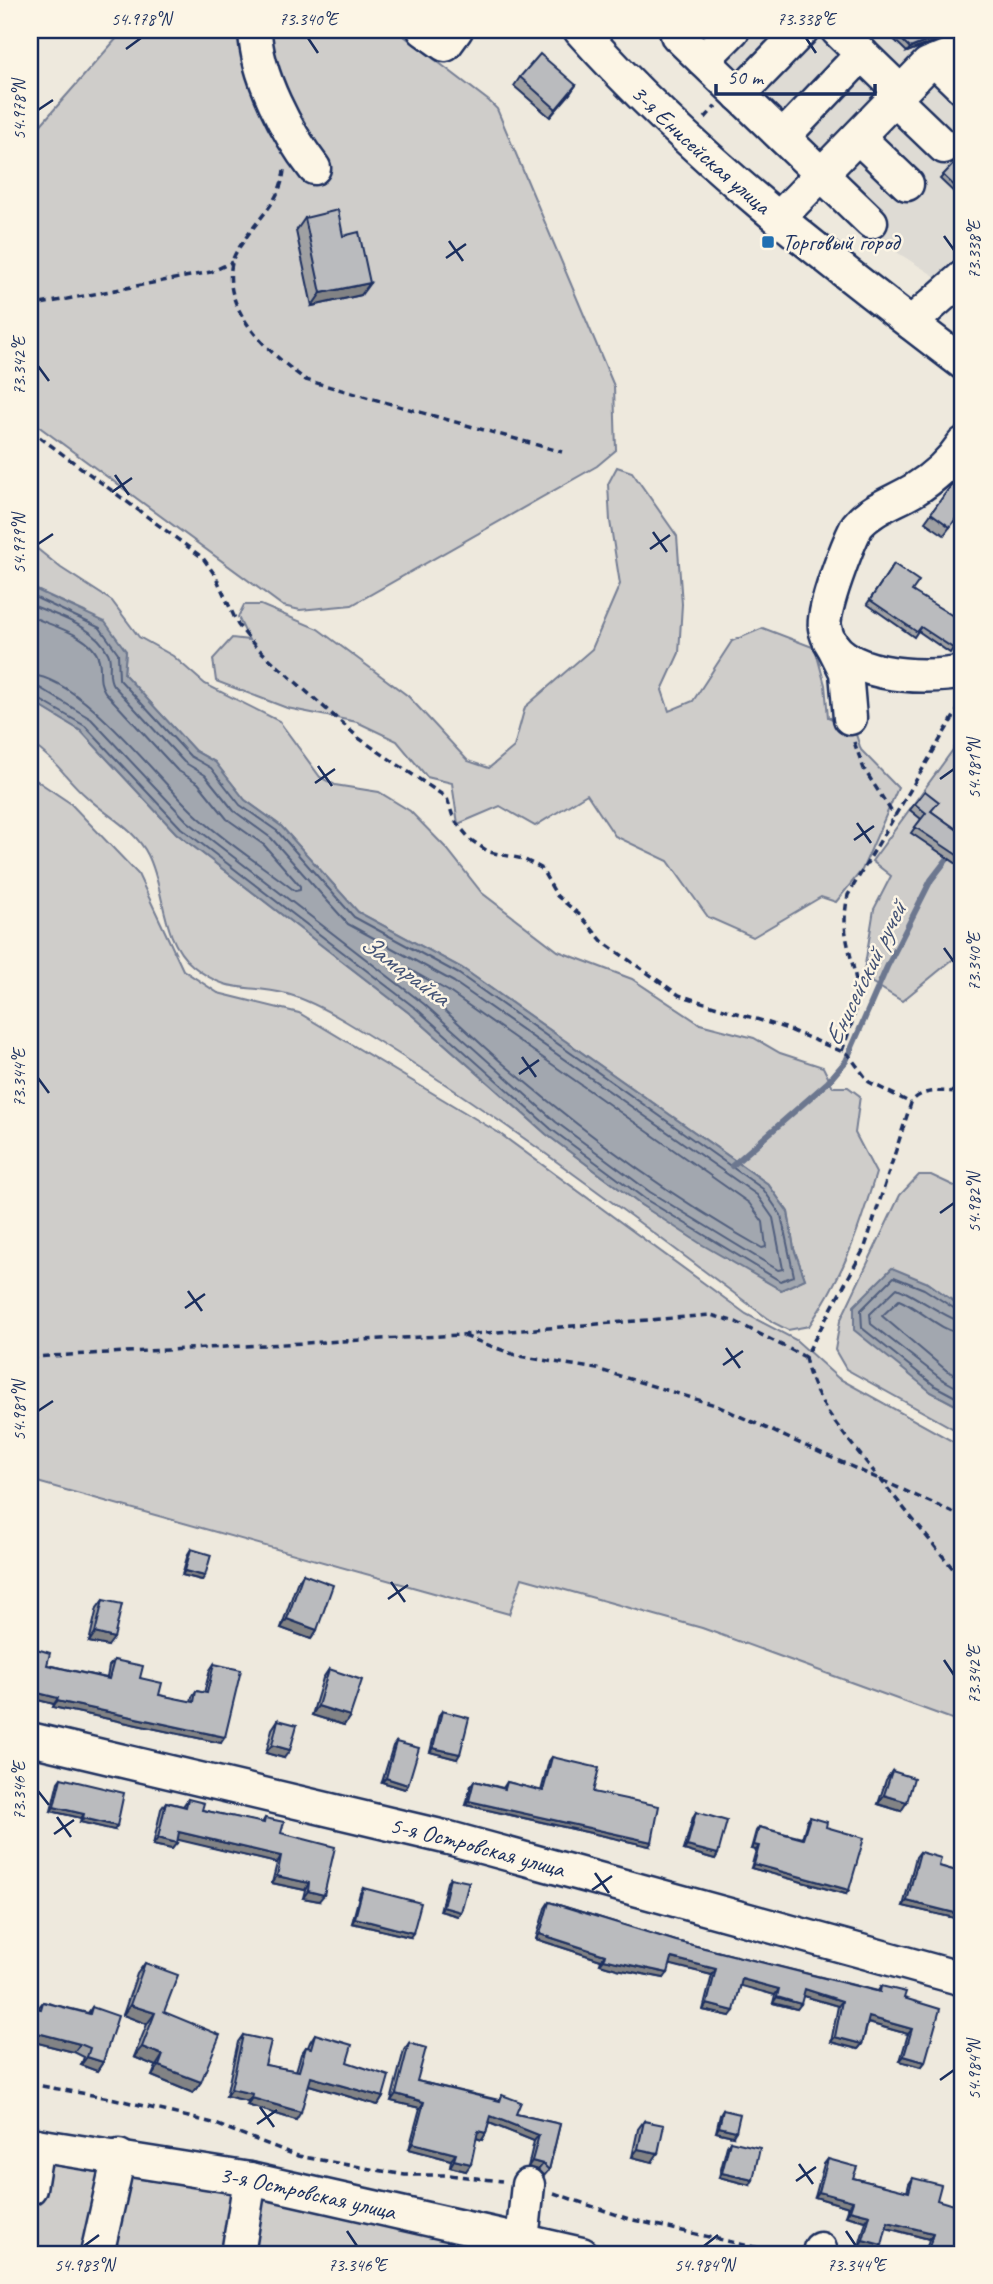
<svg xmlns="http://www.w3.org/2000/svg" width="993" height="2284" font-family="Caveat,sans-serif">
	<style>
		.built { fill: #dedbd4 }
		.green { fill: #cfcdca; stroke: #757e94; stroke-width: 2 }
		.water { fill: #a2a7af; stroke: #6c778f; stroke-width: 2 }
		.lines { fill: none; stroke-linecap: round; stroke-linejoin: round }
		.shore { stroke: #515f7e; stroke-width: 2 }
		.stream { stroke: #6c778f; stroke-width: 6 }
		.minor-casing { stroke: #1b2f5e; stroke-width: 37 }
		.path { stroke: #1b2f5e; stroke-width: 3.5; stroke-dasharray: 7 5; stroke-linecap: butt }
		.minor { stroke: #fcf5e5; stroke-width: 32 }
		.wall { fill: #a0a1a3; stroke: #1b2f5e; stroke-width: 2 }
		.shaded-wall { fill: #828385; stroke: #1b2f5e; stroke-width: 2 }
		.building { fill: #babbbe; stroke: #1b2f5e; stroke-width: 2 }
		.ticks { fill: none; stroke: #1b2f5e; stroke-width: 2.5 }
		.poi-dot { fill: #1f6fb2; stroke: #fcf5e5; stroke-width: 2.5 }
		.labels { text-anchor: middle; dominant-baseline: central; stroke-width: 5; stroke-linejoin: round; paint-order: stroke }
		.street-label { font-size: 24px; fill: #1b2f5e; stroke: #fcf5e5 }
		.poi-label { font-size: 24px; fill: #1b2f5e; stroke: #fcf5e5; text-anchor: start }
		.water-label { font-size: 26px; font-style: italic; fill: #445376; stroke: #fcf5e5 }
		.neatline { fill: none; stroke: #1b2f5e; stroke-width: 2.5 }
		.ticks-label { font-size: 18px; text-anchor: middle; fill: #1b2f5e }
	</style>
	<rect width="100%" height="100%" fill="#eee9dd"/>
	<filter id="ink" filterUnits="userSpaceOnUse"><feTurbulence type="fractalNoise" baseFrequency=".0143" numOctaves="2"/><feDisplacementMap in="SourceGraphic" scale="14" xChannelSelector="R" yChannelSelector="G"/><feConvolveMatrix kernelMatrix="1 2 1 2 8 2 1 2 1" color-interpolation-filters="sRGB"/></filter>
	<g filter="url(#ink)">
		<path class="built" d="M655 30H963V294L876 239Z"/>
		<g class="green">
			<path d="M124 30H396L489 101 497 109 614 386 616 450 597 466 352 605 300 610 283 606 30 420V137Z"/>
			<path d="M617 467 632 472 677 536 682 604 679 653 662 690 669 711 693 701 732 641 763 628 815 648 825 685 828 717 854 728 861 750 898 788 862 870 836 902 821 897 753 937 708 917 668 861 615 836 587 794 535 826 500 806 458 824 452 783 427 777 397 741 357 722 287 708 216 681 213 659 232 638 249 640 238 617 244 605H261L318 629 408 696 468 761 489 768 514 747 525 707 592 649 620 584 610 521 608 484Z"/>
			<path d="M30 543 61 568 112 601 139 637 173 656 205 684 279 721 320 777 335 785 379 792 410 811 448 850 482 893 558 951 632 979 700 1024 754 1038 780 1053 823 1067 833 1087H848L860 1096 855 1133 876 1173C857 1235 845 1272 809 1326L788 1330 774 1323C634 1219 495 1110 345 1021 328 1011 306 999 287 994 247 983 230 996 193 966 160 939 166 891 148 855 135 829 107 816 87 797 65 778 57 760 30 743V700L81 731 176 833 413 1016 546 1134 641 1205 781 1290 805 1279 794 1249 788 1212 768 1184 462 968 358 912 281 826 245 800 215 762 195 751 124 674 126 651 85 612 30 587Z"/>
			<path d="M963 736V951L902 1001 863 977 874 909 891 876 872 861Z"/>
			<path d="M30 776 70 803 138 874 183 970 218 993 299 1013 499 1133 746 1314 796 1340 838 1378 963 1447V1723L702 1628 522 1578 509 1614 30 1480Z"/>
			<path d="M919 1175H931L963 1190V1308L928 1283 931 1392 963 1409V1434L846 1369 835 1350 840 1321 900 1195Z"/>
			<path d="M30 2153 461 2236 470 2249 469 2254H30Z"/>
		</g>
		<g class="water">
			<path d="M30 587 105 622 126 651 124 674 195 751 215 762 245 800 281 826 358 912 462 968 768 1184 788 1212 794 1249 805 1279 781 1290 701 1244 641 1205 546 1134 413 1016 176 833 81 731 30 700Z"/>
			<path d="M892 1268 928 1283 963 1308V1409L931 1392 854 1330V1306Z"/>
		</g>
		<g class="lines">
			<g class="shore">
				<path d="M30 595 100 628 118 653 119 679 190 756 211 768 240 805 277 831 354 917 459 974 763 1189 781 1215 794 1276 780 1281 645 1199 551 1129 418 1010 181 828 85 726 30 694"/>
				<path d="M30 604C56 616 94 625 108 653 113 663 106 674 113 685L184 762 205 775 234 811 271 838 348 924 454 982 757 1195 773 1218 783 1269 778 1270 650 1192 556 1122 424 1004 187 821 91 719 40 688 30 686"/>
				<path d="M30 616C49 625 93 635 99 660 102 672 97 680 105 692L177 770 198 783 227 819 264 845 300 886V890L295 891C262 865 223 841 193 812 156 777 81 677 30 675"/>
				<path d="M405 967 448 991 749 1203 763 1222 766 1247 762 1248C673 1198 591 1138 513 1072 474 1040 440 1003 401 973L400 968Z"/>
				<path d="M963 1314 924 1289 894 1277 861 1310 862 1328 935 1386 963 1401"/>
				<path d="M963 1322C950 1321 915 1295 897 1288L870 1314 871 1324 940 1378 963 1391"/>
				<path d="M963 1333C940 1332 921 1309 899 1300L882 1316 946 1370 963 1379"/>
			</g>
			<path class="stream" d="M732 1166 828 1082 846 1061 887 967 931 880 951 854"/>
			<g class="minor-casing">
				<g id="minor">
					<path d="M255 30C256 75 287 133 314 168"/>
					<path d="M424 30 445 45 456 30"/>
					<path id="s1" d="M580 30C692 156 829 261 963 363"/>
					<path d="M679 30 677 35 871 222"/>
					<path d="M837 30 901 92"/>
					<path d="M703 60 733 30"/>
					<path d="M935 61 963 88"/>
					<path d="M739 95 802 30"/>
					<path d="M894 99 944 147"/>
					<path d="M783 137 862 54"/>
					<path d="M858 137 907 184"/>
					<path d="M779 218 928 64 963 50"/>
					<path d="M911 323 963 277"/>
					<path d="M963 444C951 462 932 479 914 490 894 502 872 508 857 526 848 544 821 611 825 628 834 678 926 680 963 672"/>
					<path d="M833 646 846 672 850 718"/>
					<path id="s2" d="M30 1739 449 1838 963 1979"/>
					<path id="s3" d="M30 2144 250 2179 582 2254"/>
					<path d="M30 2188 37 2145"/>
					<path d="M522 2240 528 2185"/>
					<path d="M97 2254 119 2156"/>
					<path d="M238 2254 250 2179"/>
					<path d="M819 2254 820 2249"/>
				</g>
			</g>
			<g class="path">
				<path d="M705 118 716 106"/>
				<path d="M284 170C281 200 261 215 245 239 241 245 233 255 232 263 221 312 272 355 306 380L562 452"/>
				<path d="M30 306 211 272 232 262"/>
				<path d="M30 430 203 558 215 575 238 625 255 646 360 739 447 798 454 820 471 840 489 852 523 859 541 868 557 896 580 915 603 942 679 995 785 1028 848 1054 869 1082 911 1103"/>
				<path d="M854 742 864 769 895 817"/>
				<path d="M842 1051C850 1029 860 1005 856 981 850 946 840 933 848 895L963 701"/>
				<path d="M464 1336 518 1356 597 1369 715 1405 963 1517"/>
				<path d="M30 1357 460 1335 711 1315 736 1322 805 1357 865 1247 911 1103C921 1087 947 1092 963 1092"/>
				<path d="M805 1357C813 1403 847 1437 875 1473"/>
				<path d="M880 1479 963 1581"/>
				<path d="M30 2084 115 2099 213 2123 298 2156 405 2175H449L502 2181"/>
				<path d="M554 2193 629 2219 785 2254"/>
			</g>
			<use href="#minor" class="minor"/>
		</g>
		<g class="wall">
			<path d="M884 30H963L907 52Z"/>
			<path d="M520 77 576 85 550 117 514 86Z"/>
			<path d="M963 154V201L940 179Z"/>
			<path d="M305 218 343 236 361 295 312 306 296 231Z"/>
			<path d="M961 472 963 474V518L959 515 944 535 925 522Z"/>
			<path d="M894 564 912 591 963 633 950 653 918 631 914 637 867 604Z"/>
			<path d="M925 791 932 812 963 834V868L911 833 921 819 910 810Z"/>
			<path d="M191 1549 202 1580 182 1575 188 1554Z"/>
			<path d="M303 1574 317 1630 311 1639 281 1628 297 1583Z"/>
			<path d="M103 1600 108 1646 89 1642 97 1608Z"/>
			<path d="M30 1647 47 1665 107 1678 109 1666 114 1660 140 1678 159 1695 191 1702 192 1697 196 1691 204 1693 210 1670 214 1664 221 1743 53 1707 54 1704 30 1698Z"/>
			<path d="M329 1669 350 1716 344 1725 312 1715 323 1678Z"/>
			<path d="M442 1711 457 1759 430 1752 439 1715Z"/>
			<path d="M278 1720 284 1758 266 1753 272 1729Z"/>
			<path d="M396 1742 408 1785 405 1789 382 1782 393 1746Z"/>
			<path d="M552 1757 593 1792 649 1846 466 1805 471 1785 474 1781 503 1788 507 1782 541 1791 549 1761Z"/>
			<path d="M892 1771 901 1811 878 1804 886 1780Z"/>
			<path d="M61 1778 114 1830 80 1822 81 1818 51 1811 58 1782Z"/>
			<path d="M188 1799 202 1810 262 1823 265 1818 281 1833 319 1901 303 1898 305 1890 272 1883 277 1863 178 1839 172 1849 153 1845 161 1809 166 1802 183 1806Z"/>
			<path d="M696 1812 718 1854 715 1859 684 1850 693 1817Z"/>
			<path d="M810 1817 826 1827 846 1894 751 1868 756 1850 751 1849 756 1831 759 1827 802 1838 807 1821Z"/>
			<path d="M920 1852 939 1866 963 1873V1920L903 1906 916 1857Z"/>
			<path d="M450 1878 458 1916 440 1911 447 1882Z"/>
			<path d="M363 1888 410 1937 352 1923 360 1893Z"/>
			<path d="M549 1902 676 1941 878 1991 881 1986 904 1998 925 2062 921 2067 900 2061 908 2034 868 2023 862 2044 858 2049 831 2042 838 2006 803 1996 797 2009 773 2003 775 1995 741 1985 730 2016 703 2010 712 1975 670 1964 664 1978 617 1969 600 1964 601 1960 536 1939 545 1908Z"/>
			<path d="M145 1963 164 2012 201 2082 193 2093 152 2076 156 2066 134 2057 147 2024 123 2015 137 1974Z"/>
			<path d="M43 2002 88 2013 92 2007 103 2062 97 2071 81 2065 84 2057 74 2052 30 2041V2007L38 2008Z"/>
			<path d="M315 2034 347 2062 383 2097 378 2105 309 2085 296 2120 247 2105 248 2101 226 2096 238 2042 243 2035 265 2065 296 2071 301 2054 306 2047H308L310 2042Z"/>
			<path d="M409 2043 417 2081 499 2100 502 2095 516 2114 560 2124 549 2170 544 2176 538 2170 528 2167 534 2141 489 2123 486 2133 482 2140 476 2138 466 2171 450 2167 451 2160 409 2149 420 2108 391 2101 404 2050Z"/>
			<path d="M723 2110 733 2136 716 2132 720 2115Z"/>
			<path d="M644 2121 652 2162 632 2157 638 2129Z"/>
			<path d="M730 2141 750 2185 719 2177 727 2146Z"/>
			<path d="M828 2159 853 2178 907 2192 909 2184 913 2178 937 2200 957 2241 954 2254H925L929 2239 886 2228 878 2251 859 2246 866 2221 846 2216 849 2207 815 2197 824 2164Z"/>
		</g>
		<g class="shaded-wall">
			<path d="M955 30H963L907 52 910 48Z"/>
			<path d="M576 85 570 94 550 117 556 109Z"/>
			<path d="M370 283 361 295 312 306 321 293Z"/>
			<path d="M185 1571 205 1576 202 1580 182 1575Z"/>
			<path d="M287 1619 317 1630 311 1639 281 1628Z"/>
			<path d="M95 1633 114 1638 108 1646 89 1642Z"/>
			<path d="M30 1691 58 1698 54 1704 30 1698Z"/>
			<path d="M57 1701 225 1737 221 1743 53 1707Z"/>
			<path d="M318 1706 350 1716 344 1725 312 1715Z"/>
			<path d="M272 1745 290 1750 284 1758 266 1753Z"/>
			<path d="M433 1748 460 1754 457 1759 430 1752Z"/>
			<path d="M386 1778 408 1785 405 1789 382 1782Z"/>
			<path d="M884 1795 907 1802 901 1811 878 1804Z"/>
			<path d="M469 1801 652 1842 649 1846 466 1805Z"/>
			<path d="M54 1807 84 1814 81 1818 51 1811Z"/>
			<path d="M83 1818 117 1826 114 1830 80 1822Z"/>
			<path d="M179 1832 281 1856 277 1863 175 1839Z"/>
			<path d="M158 1838 177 1843 172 1849 153 1845Z"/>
			<path d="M754 1845 759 1846 756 1850 751 1849Z"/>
			<path d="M687 1846 718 1854 715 1859 684 1850Z"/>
			<path d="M754 1864 849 1890 846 1894 751 1868Z"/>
			<path d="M277 1876 309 1883 305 1890 272 1883Z"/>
			<path d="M308 1891 324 1895 319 1901 303 1898Z"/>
			<path d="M907 1901 963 1915V1920L903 1906Z"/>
			<path d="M443 1907 461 1912 458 1916 440 1911Z"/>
			<path d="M355 1918 413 1933 410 1937 352 1923Z"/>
			<path d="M540 1934 605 1955 601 1960 536 1939Z"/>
			<path d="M672 1958 716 1969 712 1975 668 1964Z"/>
			<path d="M604 1959 668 1973 664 1978 617 1969 600 1964Z"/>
			<path d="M742 1979 779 1989 775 1995 738 1985Z"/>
			<path d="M805 1989 842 2001 838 2006 801 1995Z"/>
			<path d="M777 1997 801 2004 797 2009 773 2003Z"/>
			<path d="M707 2004 734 2011 730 2016 703 2010Z"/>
			<path d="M130 2005 155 2013 147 2024 123 2015Z"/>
			<path d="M869 2017 912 2029 908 2034 865 2022Z"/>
			<path d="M30 2031 80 2044 74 2052 30 2041Z"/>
			<path d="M835 2037 862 2044 858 2049 831 2042Z"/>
			<path d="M142 2047 163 2055 156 2066 134 2057Z"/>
			<path d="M904 2056 925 2062 921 2067 900 2061Z"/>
			<path d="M87 2057 103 2062 97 2071 81 2065Z"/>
			<path d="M159 2066 201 2082 193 2093 152 2076Z"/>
			<path d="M311 2077 383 2097 378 2105 306 2084Z"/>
			<path d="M231 2089 253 2094 248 2101 226 2096Z"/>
			<path d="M396 2094 424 2102 420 2108 391 2101Z"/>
			<path d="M252 2098 301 2112 296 2120 247 2105Z"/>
			<path d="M491 2116 539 2135 534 2141 487 2122Z"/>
			<path d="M719 2127 736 2131 733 2136 716 2132Z"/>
			<path d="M478 2131 486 2133 482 2140 474 2137Z"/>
			<path d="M413 2143 456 2154 451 2160 409 2149Z"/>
			<path d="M638 2149 658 2153 652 2162 632 2157Z"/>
			<path d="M454 2160 471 2164 466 2171 450 2167Z"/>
			<path d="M532 2161 543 2164 538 2170 528 2167Z"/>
			<path d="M722 2173 753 2180 750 2185 719 2177Z"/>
			<path d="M819 2192 853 2201 849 2207 815 2197Z"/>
			<path d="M850 2210 870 2215 866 2221 846 2216Z"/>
			<path d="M888 2222 933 2233 929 2239 884 2227Z"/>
			<path d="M958 2234 963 2236V2243L954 2240Z"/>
			<path d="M863 2240 882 2245 878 2251 859 2246Z"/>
		</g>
		<g class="building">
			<path d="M892 30H955L910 48Z"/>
			<path d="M540 54 576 85 556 109 520 77Z"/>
			<path d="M963 154V194L943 175Z"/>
			<path d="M338 210 343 236 359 232 370 283 321 293 305 218Z"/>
			<path d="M961 472 963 474V508L950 527 931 513Z"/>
			<path d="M894 564 919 581 912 591 963 622V633L953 648 921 627 917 632 870 600Z"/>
			<path d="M925 791 939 802 931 811 963 834V859L915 827 926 813 915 804Z"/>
			<path d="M191 1549 211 1555 205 1576 185 1571Z"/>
			<path d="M303 1574 333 1585 317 1630 287 1619Z"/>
			<path d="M103 1600 122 1604 114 1638 95 1633Z"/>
			<path d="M30 1647 50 1653 47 1665 109 1679 114 1660 143 1666 140 1678 162 1683 159 1695 194 1702 196 1691 207 1693 214 1664 241 1670 225 1737 57 1701 58 1698 30 1691V1681L33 1668 30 1667Z"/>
			<path d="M329 1669 362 1680 350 1716 318 1706Z"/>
			<path d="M442 1711 469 1718 460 1754 433 1748Z"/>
			<path d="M278 1720 297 1725 290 1750 272 1745Z"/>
			<path d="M396 1742 419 1748 408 1785 386 1778Z"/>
			<path d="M552 1757 599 1768 593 1792 659 1806 652 1842 469 1801 474 1781 505 1789 507 1782 543 1791Z"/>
			<path d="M892 1771 914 1778 907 1802 884 1795Z"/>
			<path d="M61 1778 124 1793 117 1826 83 1818 84 1814 54 1807Z"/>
			<path d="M188 1799 204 1803 202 1810 264 1823 265 1818 284 1822 281 1833 335 1847 324 1895 308 1891 309 1883 277 1876 281 1856 179 1832 177 1843 158 1838 166 1802 186 1807Z"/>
			<path d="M696 1812 727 1821 718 1854 687 1846Z"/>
			<path d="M30 1814 39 1816 31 1847 30 1846Z"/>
			<path d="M810 1817 827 1822 826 1827 864 1838 849 1890 754 1864 759 1846 754 1845 759 1827 803 1839Z"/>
			<path d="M920 1852 941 1858 939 1866 963 1873V1915L907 1901Z"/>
			<path d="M450 1878 469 1882 461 1912 443 1907Z"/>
			<path d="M363 1888 421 1903 413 1933 355 1918Z"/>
			<path d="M549 1902 676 1941 880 1992 881 1986 906 1992 904 1998 940 2009 925 2062 904 2056 912 2029 869 2017 862 2044 835 2037 842 2001 805 1989 801 2004 777 1997 779 1989 742 1979 734 2011 707 2004 716 1969 672 1958 668 1973 621 1963 604 1959 605 1955 540 1934Z"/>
			<path d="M145 1963 178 1975 164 2012 220 2035 201 2082 159 2066 163 2055 142 2047 155 2013 130 2005Z"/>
			<path d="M43 2002 90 2014 92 2007 118 2016 103 2062 87 2057 90 2048 80 2044 30 2031V2007L41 2009Z"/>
			<path d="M315 2034 352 2045 347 2062 389 2076 383 2097 311 2077 301 2112 252 2098 253 2094 231 2089 243 2035 271 2041 265 2065 299 2071 306 2047 311 2048Z"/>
			<path d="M409 2043 426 2048 417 2081 500 2101 502 2095 521 2102 516 2114 560 2124 549 2170 543 2164 532 2161 539 2135 491 2116 486 2133 478 2131 471 2164 454 2160 456 2154 413 2143 424 2102 396 2094Z"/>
			<path d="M723 2110 740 2114 736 2131 719 2127Z"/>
			<path d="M644 2121 664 2125 658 2153 638 2149Z"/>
			<path d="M730 2141 760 2148 753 2180 722 2173Z"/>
			<path d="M828 2159 857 2167 853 2178 909 2192 913 2178 941 2185 937 2200 963 2208V2236L958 2234 954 2254H935L928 2252 933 2233 888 2222 882 2245 863 2240 870 2215 850 2210 853 2201 819 2192Z"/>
		</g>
	</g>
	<path class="ticks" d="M308 38 318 53M806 38 816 53M126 49 141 38M38 110 53 100M944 236 954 250M449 241 463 261M446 258 466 244M38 366 49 381M115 475 129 495M112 492 132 478M653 532 667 552M38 544 53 534M650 549 670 535M318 766 332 786M940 779 954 769M315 783 335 769M857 823 871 843M854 840 874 826M944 948 954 962M522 1057 536 1077M519 1074 539 1060M38 1078 49 1093M940 1213 954 1203M188 1291 202 1311M185 1308 205 1294M726 1348 740 1368M723 1365 743 1351M38 1411 53 1401M391 1582 405 1602M388 1599 408 1585M944 1660 954 1675M38 1791 49 1805M57 1817 71 1837M54 1834 74 1820M595 1873 609 1893M592 1890 612 1876M940 2080 954 2070M260 2107 274 2127M257 2124 277 2110M799 2164 813 2184M796 2181 816 2167M347 2231 357 2246M846 2231 856 2246M84 2246 99 2235M704 2246 718 2235"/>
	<rect class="poi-dot" x="761" y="235" width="14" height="14" rx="3.5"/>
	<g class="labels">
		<g class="street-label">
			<text stroke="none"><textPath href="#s1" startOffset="170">3-я Енисейская улица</textPath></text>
			<text stroke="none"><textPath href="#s2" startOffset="460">5-я Островская улица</textPath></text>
			<text stroke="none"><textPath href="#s3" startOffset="282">3-я Островская улица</textPath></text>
		</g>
		<g class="poi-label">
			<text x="782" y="242">Торговый город</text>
		</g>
		<g class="water-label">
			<text transform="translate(405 970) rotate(36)">Замарайка</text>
			<text transform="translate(865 974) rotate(-64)">Енисейский ручей</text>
		</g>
	</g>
	<rect width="993" height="2284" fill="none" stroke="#fcf5e5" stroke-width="77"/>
	<path d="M716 84v10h159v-10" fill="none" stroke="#1b2f5e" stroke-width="3.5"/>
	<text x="727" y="84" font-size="21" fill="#1b2f5e" stroke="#fcf5e5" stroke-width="5" paint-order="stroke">50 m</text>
	<rect x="38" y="38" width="916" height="2208" class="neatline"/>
	<g class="ticks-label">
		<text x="141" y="25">54.978°N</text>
		<text x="308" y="25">73.340°E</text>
		<text x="806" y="25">73.338°E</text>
		<text transform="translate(19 110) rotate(-90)" y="6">54.978°N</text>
		<text transform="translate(974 250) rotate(-90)" y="6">73.338°E</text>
		<text transform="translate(19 366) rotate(-90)" y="6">73.342°E</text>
		<text transform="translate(19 544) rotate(-90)" y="6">54.979°N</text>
		<text transform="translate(974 769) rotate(-90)" y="6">54.981°N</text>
		<text transform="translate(974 962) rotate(-90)" y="6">73.340°E</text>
		<text transform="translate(19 1078) rotate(-90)" y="6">73.344°E</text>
		<text transform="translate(974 1203) rotate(-90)" y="6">54.982°N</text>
		<text transform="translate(19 1411) rotate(-90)" y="6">54.981°N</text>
		<text transform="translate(974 1675) rotate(-90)" y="6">73.342°E</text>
		<text transform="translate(19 1791) rotate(-90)" y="6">73.346°E</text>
		<text transform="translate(974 2070) rotate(-90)" y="6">54.984°N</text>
		<text x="84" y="2271">54.983°N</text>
		<text x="357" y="2271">73.346°E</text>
		<text x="704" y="2271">54.984°N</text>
		<text x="856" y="2271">73.344°E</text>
	</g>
</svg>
